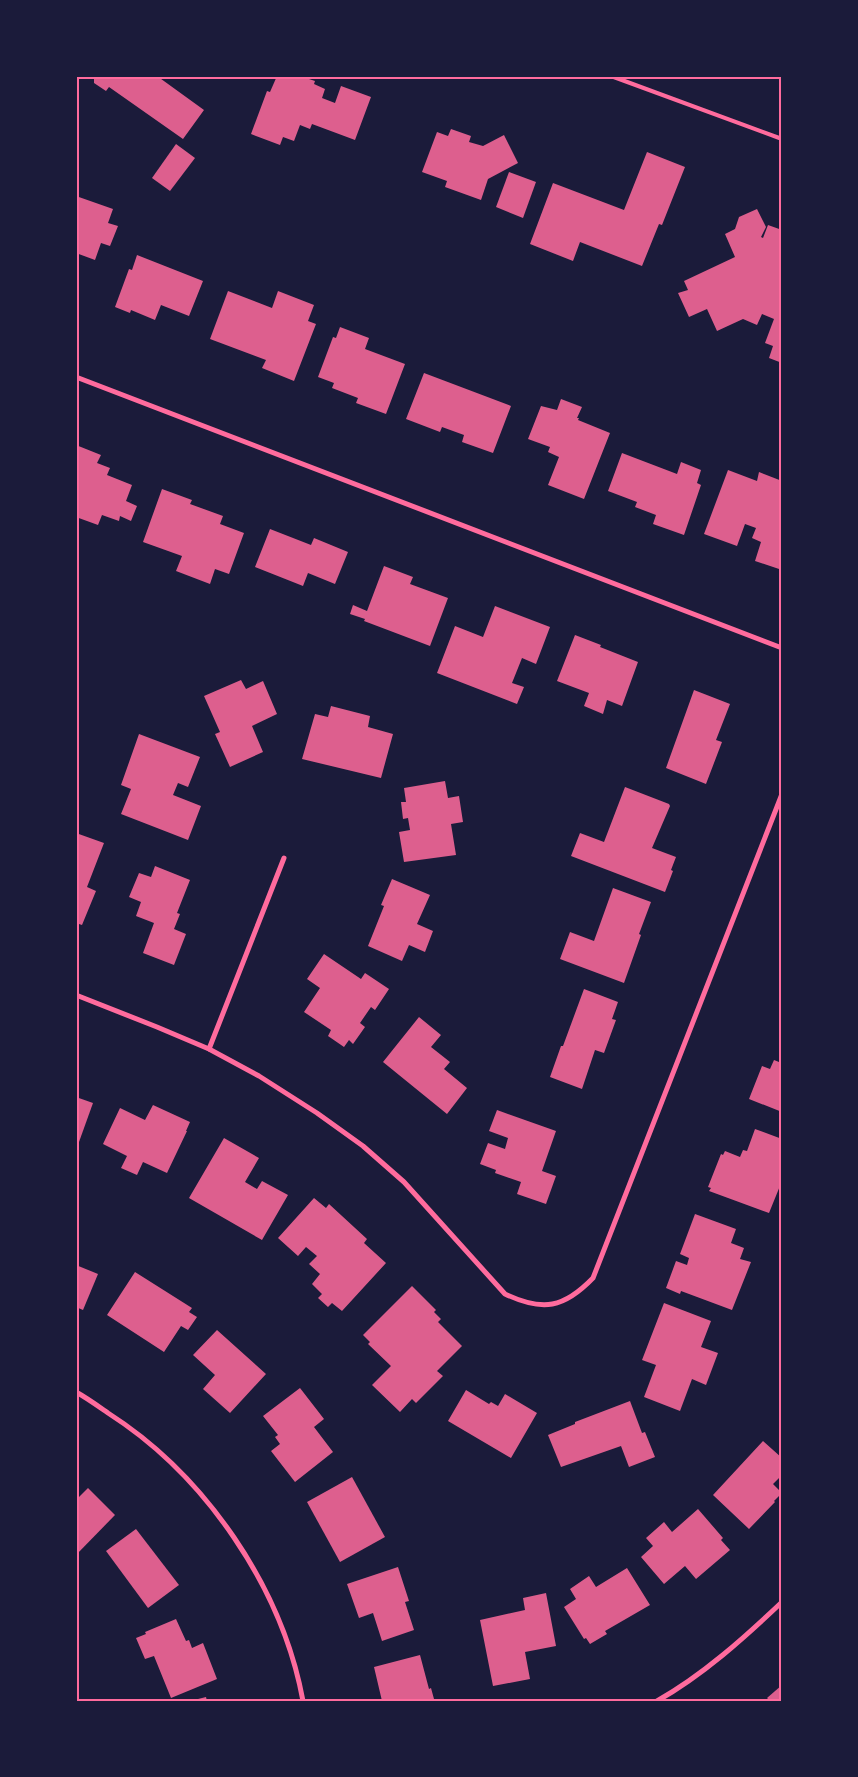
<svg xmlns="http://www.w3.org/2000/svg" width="858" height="1777" font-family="'Titillium Web',sans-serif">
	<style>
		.building { fill: #dd5f8e }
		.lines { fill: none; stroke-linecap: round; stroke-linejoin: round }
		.service { stroke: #ff6b9d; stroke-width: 4 }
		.minor { stroke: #ff6b9d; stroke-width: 5 }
		.neatline { fill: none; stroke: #ff6b9d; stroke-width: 2 }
	</style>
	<rect width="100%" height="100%" fill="#1b1b3a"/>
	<g class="building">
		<path d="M94 76H157L204 110 183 139 109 87 106 91 94 83Z"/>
		<path d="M277 76H300L315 81 314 84 325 89 322 98 335 103 341 86 371 97 355 140 312 124 310 129 300 125 294 141 283 137 280 145 251 134 267 91 270 92Z"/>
		<path d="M451 129 471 136 469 142 483 146 504 135 518 163 488 179 481 200 445 187 447 181 422 172 437 132 448 136Z"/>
		<path d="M176 144 195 158 170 191 152 178Z"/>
		<path d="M647 152 685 167 662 225 659 224 642 266 580 242 573 261 530 244 553 183 624 210Z"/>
		<path d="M509 172 536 182 523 218 496 207Z"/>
		<path d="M76 196 113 209 108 223 118 226 110 246 101 243 95 260 76 253Z"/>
		<path d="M757 209 766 227 761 237 763 238 768 225 782 230V363L769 358 773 346 765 343 774 319 762 314 757 325 743 319 717 331 707 309 689 317 678 293 688 290 684 281 735 257 725 234 735 229 739 217Z"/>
		<path d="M137 255 203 281 189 316 161 305 155 320 131 310 130 313 115 307 129 269 132 270Z"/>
		<path d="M228 291 272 308 278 291 314 305 308 321 316 324 294 381 262 368 266 360 210 339Z"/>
		<path d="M340 327 369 338 365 349 405 364 386 414 356 403 358 398 332 388 334 383 318 377 333 337 336 338Z"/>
		<path d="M424 373 511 406 493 453 462 442 464 435 442 427 440 432 406 419Z"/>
		<path d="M561 399 582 407 577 418H579L578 420 610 433 584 499 548 485 559 457 548 452 550 447 528 439 541 406 557 410Z"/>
		<path d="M76 445 101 455 97 463 110 468 107 475 132 485 126 501 137 506 131 521 120 516 119 521 102 515 98 525 76 517Z"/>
		<path d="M622 453 677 474 681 462 701 470 697 483 701 485 684 535 653 524 656 515 635 507 637 502 608 491Z"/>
		<path d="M728 470 757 481 759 472 782 481V570L755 561 761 542 752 538 756 528 745 524 737 546 704 534Z"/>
		<path d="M162 489 192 500 190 504 223 516 220 524 244 533 229 574 215 569 210 584 176 571 182 556 143 542Z"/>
		<path d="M270 529 311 545 314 538 348 552 335 584 308 573 303 586 255 567Z"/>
		<path d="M384 566 413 577 410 584 448 598 430 646 364 621 365 619 350 614 353 605 367 611Z"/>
		<path d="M495 606 550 627 536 664 522 658 512 683 524 687 517 704 437 673 455 626 483 637Z"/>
		<path d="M575 635 601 645 600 647 638 662 622 706 607 700 603 714 584 706 589 693 557 681Z"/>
		<path d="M241 680 246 689 263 681 277 714 252 726 263 752 230 767 215 734 220 732 204 696Z"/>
		<path d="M694 690 730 704 716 740 722 742 706 784 666 768Z"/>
		<path d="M331 706 370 716 368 727 393 734 381 778 302 759 315 714 328 717Z"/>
		<path d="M139 734 200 757 188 787 178 783 173 795 201 806 188 840 121 814 131 789 121 785Z"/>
		<path d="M445 781 448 798 459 796 463 822 451 824 456 855 404 862 399 832 410 830 408 818 403 819 401 802H406L404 788Z"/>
		<path d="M625 787 669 804 670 806 652 848 676 857 671 870 673 871 665 892 571 856 580 833 604 842Z"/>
		<path d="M76 833 104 843 87 887 96 891 82 925 76 923Z"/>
		<path d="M155 866 190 880 177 913 180 914 174 929 186 934 174 965 143 953 154 923 136 916 141 902 129 897 139 873 151 877Z"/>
		<path d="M392 879 430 895 417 924 433 931 425 952 409 945 402 961 368 946 384 906 381 905Z"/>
		<path d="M613 888 651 902 639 934 641 935 624 983 560 959 570 932 594 941Z"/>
		<path d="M324 954 361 979 365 973 389 989 375 1010 371 1007 360 1023 365 1027 353 1044 349 1040 344 1047 328 1036 331 1030 304 1012 320 988 307 979Z"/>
		<path d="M584 989 618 1002 612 1019 616 1020 604 1053 595 1050 582 1089 550 1077 561 1046H563Z"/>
		<path d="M419 1017 441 1035 431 1047 450 1062 444 1069 467 1088 447 1114 383 1062Z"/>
		<path d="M782 1054V1112L749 1099 762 1066 770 1069 774 1060 779 1062Z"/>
		<path d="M76 1097 93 1103 79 1142 76 1141Z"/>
		<path d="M153 1105 190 1122 186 1131H187L167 1173 143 1162 137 1175 121 1168 127 1156 103 1144 120 1108 145 1120Z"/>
		<path d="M497 1110 556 1131 542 1171 556 1176 546 1204 517 1194 521 1182 495 1173 496 1170 480 1164 488 1143 505 1149 508 1138 489 1131Z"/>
		<path d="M755 1129 782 1139V1181L769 1213 709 1191 711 1188 708 1187 721 1154 723 1155 725 1151 740 1157 743 1150 747 1151Z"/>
		<path d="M224 1138 259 1158 245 1182 257 1189 262 1181 288 1195 262 1240 189 1198Z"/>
		<path d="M314 1198 326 1208 329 1204 367 1239 364 1243 386 1263 342 1311 332 1303 328 1307 318 1298 322 1294 312 1284 320 1274 309 1264 317 1256 306 1247 298 1256 278 1238Z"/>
		<path d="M695 1214 736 1229 731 1243 744 1248 740 1259 751 1262 732 1310 681 1291 680 1294 666 1288 676 1261 687 1265 689 1258 680 1254Z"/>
		<path d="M76 1265 98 1274 83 1310 76 1307Z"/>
		<path d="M135 1272 192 1308 189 1312 197 1317 188 1330 181 1326 164 1352 107 1315Z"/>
		<path d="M412 1286 436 1310 434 1312 441 1319 438 1322 462 1346 437 1371 443 1376 416 1403 412 1399 400 1412 372 1385 391 1366 368 1344 370 1342 363 1335Z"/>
		<path d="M664 1303 711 1321 701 1347 718 1353 706 1385 692 1379 680 1411 644 1397 656 1365 642 1360Z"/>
		<path d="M217 1330 266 1374 230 1413 203 1389 215 1375 193 1355Z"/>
		<path d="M300 1388 324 1419 314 1427 333 1452 295 1482 271 1451 280 1444 275 1437 278 1435 263 1416Z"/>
		<path d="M466 1390 489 1404 491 1402 498 1406 505 1394 537 1413 511 1458 448 1421Z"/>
		<path d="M630 1401 642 1433 645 1432 655 1457 629 1467 621 1446 561 1467 548 1435 575 1424V1422Z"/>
		<path d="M763 1441 782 1458V1475L773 1484 782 1493 774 1501 775 1502 749 1529 713 1495Z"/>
		<path d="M352 1477 385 1537 340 1562 307 1502Z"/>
		<path d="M88 1488 115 1515 76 1555V1500Z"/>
		<path d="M698 1509 723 1538 721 1540 730 1550 696 1579 685 1566 664 1584 641 1557 653 1546 646 1538 664 1522 672 1532Z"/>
		<path d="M136 1529 179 1585 148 1608 106 1551Z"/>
		<path d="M398 1567 409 1601 405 1602 414 1630 382 1641 373 1613 359 1618 347 1584Z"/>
		<path d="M627 1568 650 1605 605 1631 607 1634 590 1644 586 1638 584 1639 564 1607 576 1599 570 1589 589 1576 596 1587Z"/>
		<path d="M546 1593 556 1646 525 1652 530 1679 493 1686 480 1620 525 1610 523 1598Z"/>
		<path d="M176 1619 186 1641 189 1640 192 1648 203 1643 217 1679 171 1698 154 1656 145 1659 136 1638 146 1634 145 1632Z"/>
		<path d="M420 1655 429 1689 431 1688 434 1699 432 1701H382L374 1667Z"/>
		<path d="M782 1685V1701H770L767 1698Z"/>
		<path d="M206 1697 207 1701H194V1700Z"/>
	</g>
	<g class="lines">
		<path class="service" d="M611 76 782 139"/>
		<g class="minor">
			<path d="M76 377 782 648"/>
			<path d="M76 995 157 1027 209 1049 259 1076 317 1113 363 1146 404 1182 505 1294C543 1312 564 1308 593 1278L782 794"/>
			<path d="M209 1049 284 858"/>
			<path d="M76 1392C87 1398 98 1406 108 1413 205 1475 282 1587 303 1701"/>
			<path d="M657 1701C703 1675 744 1638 782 1602"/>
		</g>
	</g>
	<rect width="858" height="1777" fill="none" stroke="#1b1b3a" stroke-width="155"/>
	<rect x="78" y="78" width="702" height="1622" class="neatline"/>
</svg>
